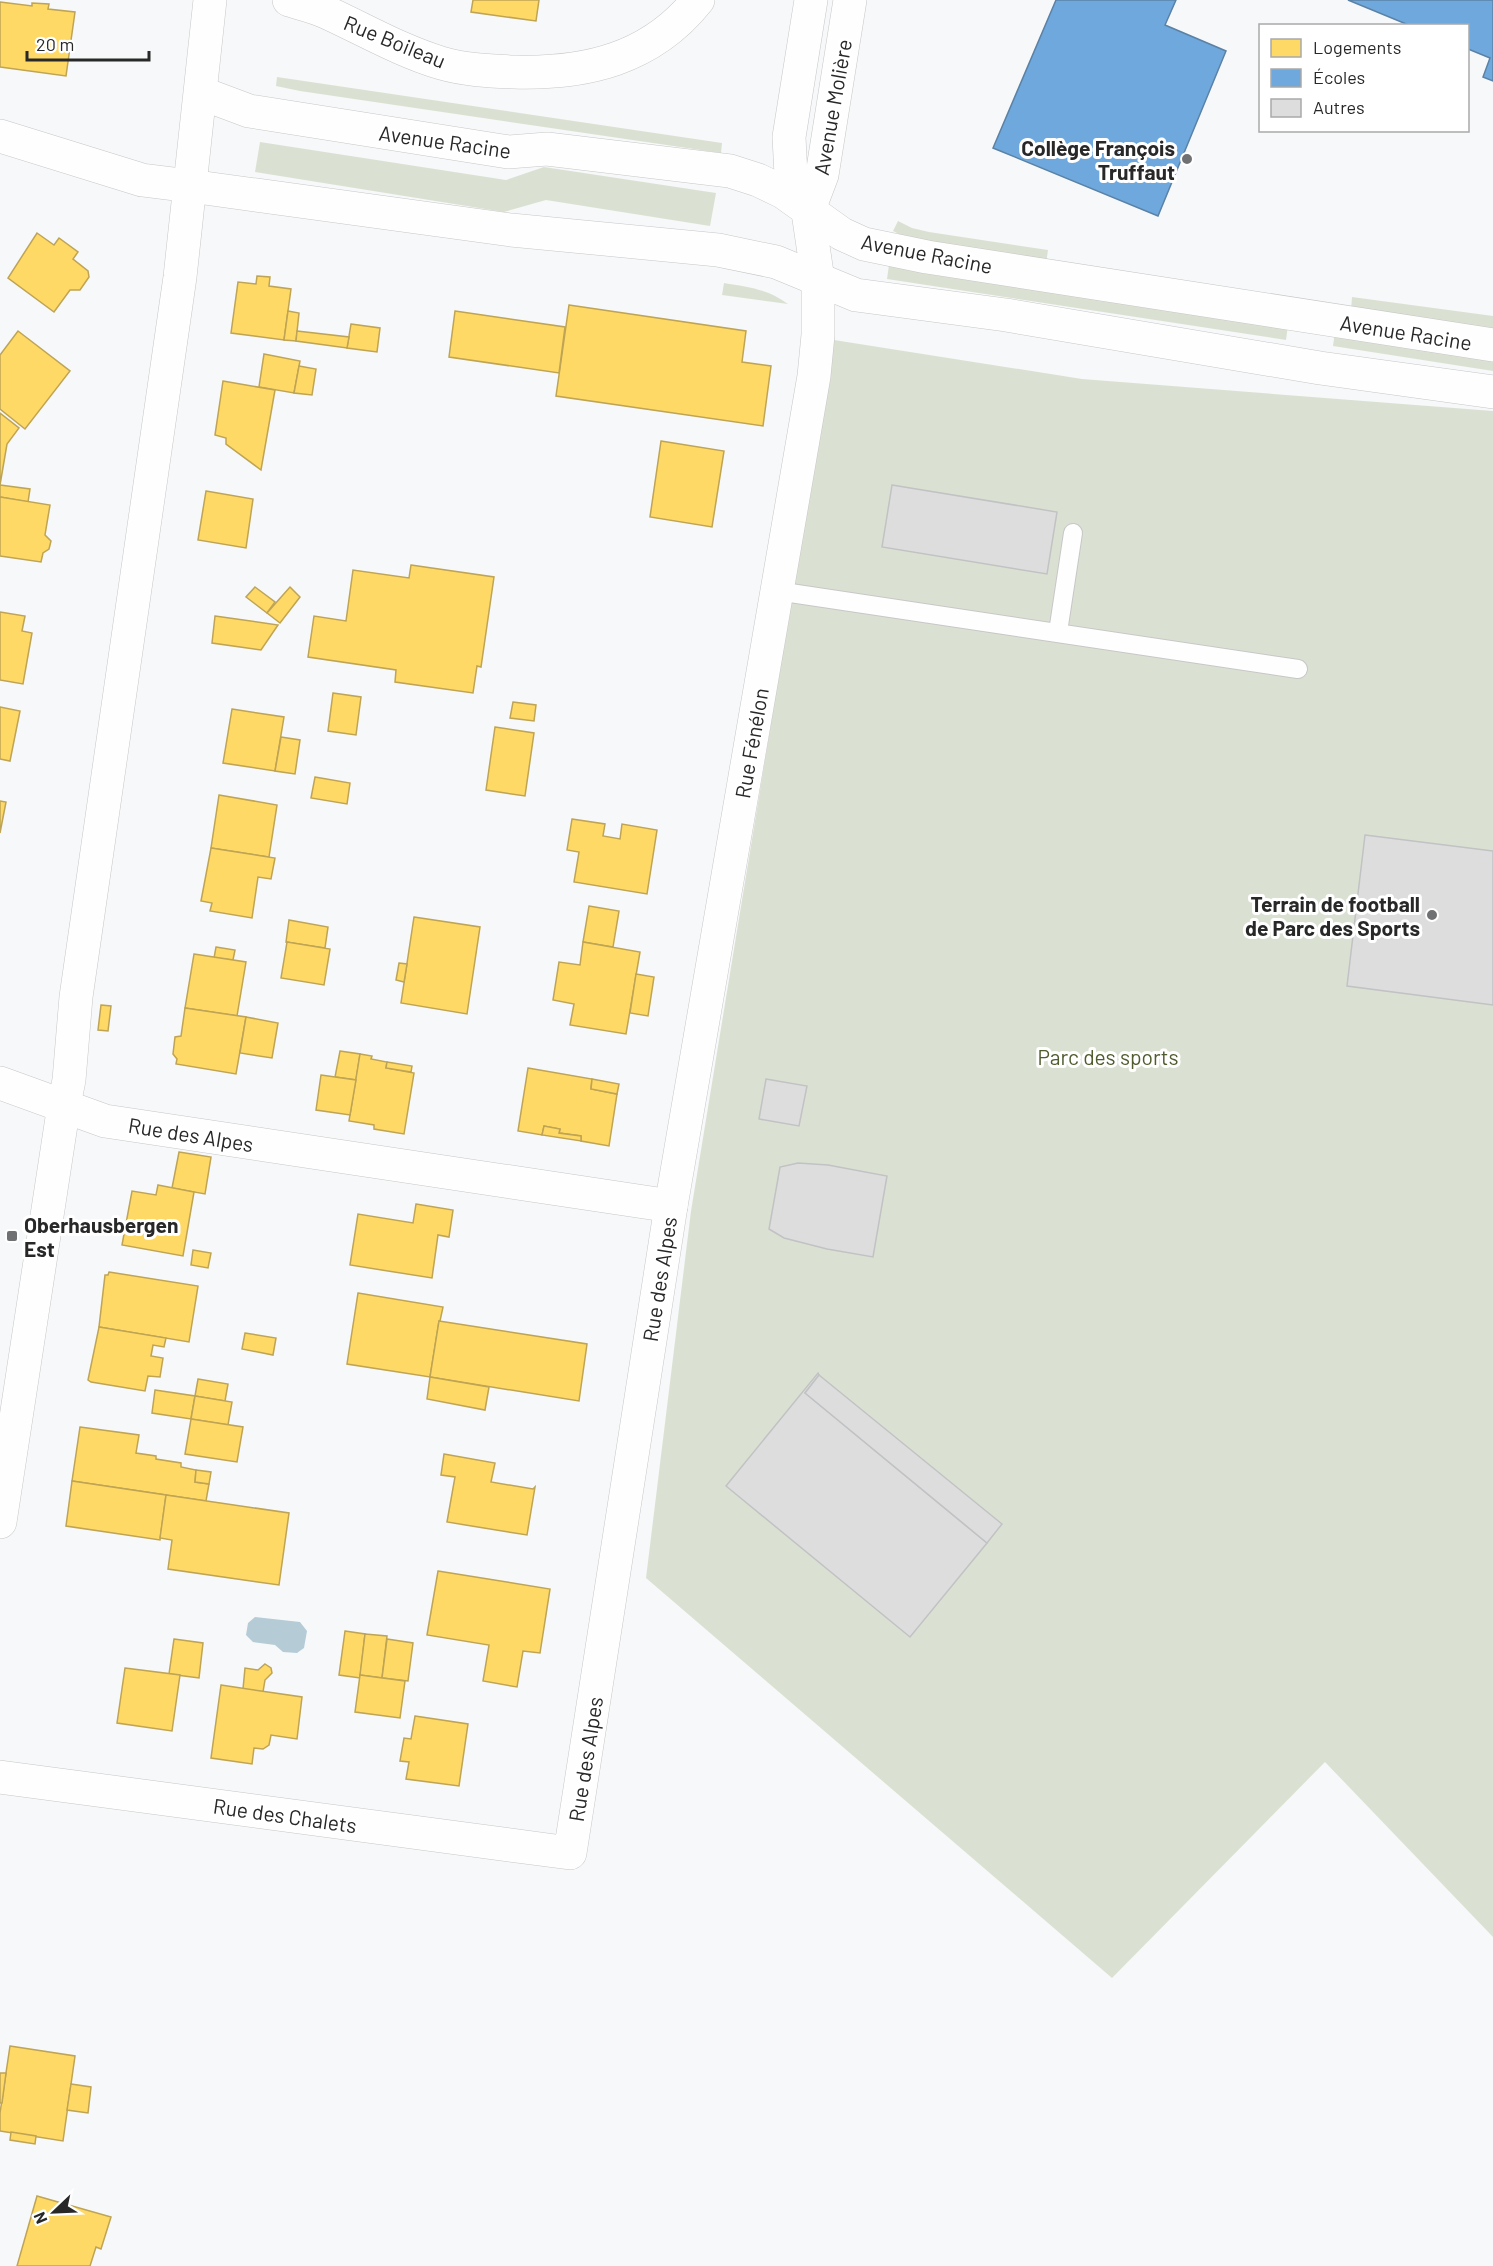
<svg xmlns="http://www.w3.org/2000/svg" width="1493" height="2266" font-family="Barlow,sans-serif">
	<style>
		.green { fill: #dbe1d2 }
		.water { fill: #b5ccd7 }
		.homes { fill: #ffd966; stroke: #bea454; stroke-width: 1.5 }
		.schools { fill: #6fa8dc; stroke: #5a82a6; stroke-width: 1.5 }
		.building { fill: #ddddde; stroke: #c1c2c3; stroke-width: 1.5 }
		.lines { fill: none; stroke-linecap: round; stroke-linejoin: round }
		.service-casing { stroke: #c7c7c8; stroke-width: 20 }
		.minor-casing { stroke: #c7c7c8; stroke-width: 34 }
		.tertiary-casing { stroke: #c7c7c8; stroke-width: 34 }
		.secondary-casing { stroke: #c7c7c8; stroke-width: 34 }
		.service { stroke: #fefefe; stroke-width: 18 }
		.minor { stroke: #fefefe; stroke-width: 33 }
		.tertiary { stroke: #fefefe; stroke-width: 33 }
		.secondary { stroke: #fefefe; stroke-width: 33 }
		.poi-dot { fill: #707172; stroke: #fff; stroke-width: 2 }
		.labels { text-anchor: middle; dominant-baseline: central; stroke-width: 6; stroke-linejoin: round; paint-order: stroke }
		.street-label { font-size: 21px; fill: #282829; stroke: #fff }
		.poi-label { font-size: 21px; font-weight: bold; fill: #282829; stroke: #fff; text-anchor: end }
		.park-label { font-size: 21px; fill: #4f5c2e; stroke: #fff }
	</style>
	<rect width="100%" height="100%" fill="#f7f8f9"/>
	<g class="green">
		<path d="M277 77 722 143 721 153 300 91 276 86Z"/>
		<path d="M260 142 506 180 544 167 716 193 710 226 546 200 504 212 255 172Z"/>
		<path d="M898 221 912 228 929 232 1048 250 1046 264 909 239 893 231Z"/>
		<path d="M889 265 1288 325 1286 340 887 279Z"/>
		<path d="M724 283C748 287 768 289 788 304L722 295Z"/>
		<path d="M1352 297 1493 316V332L1351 310Z"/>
		<path d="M1335 331 1493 355V371L1333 346Z"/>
		<path d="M834 340 1082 379 1493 411V1937L1325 1762 1112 1978 646 1578 691 1211Z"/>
	</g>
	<path class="water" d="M255 1617 300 1622 307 1631 304 1648 297 1653 283 1652 275 1645 253 1642 246 1635 248 1623Z"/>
	<g class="homes">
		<path d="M473 0H539L536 21 471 12Z"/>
		<path d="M0 2 32 6V3L49 4 48 9 75 12 66 76 0 67Z"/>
		<path d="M37 233 54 245 59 238 78 252 73 259 88 271 89 277 80 290H70L54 312 8 278Z"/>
		<path d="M257 276 270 277 269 286 291 289 284 340 231 333 238 282 256 284Z"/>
		<path d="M569 305 746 331 742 362 771 366 763 426 556 396Z"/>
		<path d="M288 311 299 313 296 341 284 340Z"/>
		<path d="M455 311 565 327 559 373 449 357Z"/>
		<path d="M351 324 380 328 377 352 347 348Z"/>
		<path d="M18 331 70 371 25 429 0 409V355Z"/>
		<path d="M297 331 349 337 347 348 296 341Z"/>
		<path d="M264 354 300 361 294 393 259 387Z"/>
		<path d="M299 366 316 369 312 395 294 393Z"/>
		<path d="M223 381 275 390 261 470 226 444V438L215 435Z"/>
		<path d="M0 413 19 428 7 444 0 485Z"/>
		<path d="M661 441 724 451 712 527 650 517Z"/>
		<path d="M0 485 30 489 28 502 0 497Z"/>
		<path d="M206 491 253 499 246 548 198 540Z"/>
		<path d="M0 497 50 505 45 535 51 541 49 549 43 553 41 562 0 556Z"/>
		<path d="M411 565 494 577 481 667 477 666 473 693 395 682 396 670 308 657 314 616 346 621 353 570 409 578Z"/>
		<path d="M255 587 275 602 267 613 246 597Z"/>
		<path d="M290 587 300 597 280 623 267 613Z"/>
		<path d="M0 612 25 616 22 631 32 633 23 684 0 680Z"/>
		<path d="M215 616 278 625 261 650 212 643Z"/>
		<path d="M333 693 361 697 356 735 328 731Z"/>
		<path d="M513 702 536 705 534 721 510 718Z"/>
		<path d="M0 707 20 711 10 761 0 759Z"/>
		<path d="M232 709 284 717 275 771 223 763Z"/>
		<path d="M495 727 534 733 525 796 486 790Z"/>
		<path d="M281 737 300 740 295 774 275 771Z"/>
		<path d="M315 777 350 783 347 804 311 798Z"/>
		<path d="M219 795 277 805 269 857 211 848Z"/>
		<path d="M0 801 6 802 0 833Z"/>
		<path d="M572 819 605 824 603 836 620 839 622 824 657 830 647 894 574 882 579 852 567 850Z"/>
		<path d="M211 848 275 858 271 879 258 877 252 918 210 911 212 903 201 901Z"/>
		<path d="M589 906 619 911 613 947 583 942Z"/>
		<path d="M414 917 480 927 467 1014 401 1003Z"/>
		<path d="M289 920 328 927 325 948 286 942Z"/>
		<path d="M287 942 330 949 324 985 281 978Z"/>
		<path d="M583 942 640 952 626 1034 570 1025 574 1004 553 1000 559 962 580 965Z"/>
		<path d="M216 947 235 950 233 960 214 958Z"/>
		<path d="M194 954 246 962 237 1016 185 1008Z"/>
		<path d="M399 963 407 964 404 982 396 980Z"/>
		<path d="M636 974 654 977 648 1016 630 1013Z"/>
		<path d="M101 1005 111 1006 108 1031 98 1030Z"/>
		<path d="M185 1008 246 1017 236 1074 176 1064 177 1059 173 1054 175 1037 181 1036Z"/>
		<path d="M246 1017 278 1023 272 1058 240 1053Z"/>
		<path d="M340 1051 360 1054 356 1080 335 1077Z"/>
		<path d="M360 1054 372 1056 371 1059 387 1062 386 1068 414 1073 404 1134 374 1129V1125L349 1121Z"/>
		<path d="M387 1062 412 1066 411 1072 386 1068Z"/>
		<path d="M528 1068 592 1079 591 1089 617 1094 609 1146 581 1141V1136L559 1133 560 1129 544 1126 542 1135 518 1131Z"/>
		<path d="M321 1075 356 1080 350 1115 316 1110Z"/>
		<path d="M592 1079 619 1084 617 1094 591 1089Z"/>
		<path d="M544 1126 560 1129 559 1133 581 1136V1141L542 1135Z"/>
		<path d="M179 1152 211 1157 205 1194 172 1188Z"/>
		<path d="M158 1185 194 1192 183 1256 122 1245 132 1191 156 1195Z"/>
		<path d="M416 1204 453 1210 449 1237 438 1235 432 1278 350 1265 358 1214 413 1223Z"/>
		<path d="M193 1250 211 1253 208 1268 191 1265Z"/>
		<path d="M109 1272 198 1286 189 1342 99 1327 105 1275H108Z"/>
		<path d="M358 1293 443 1307 440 1321H439L430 1377 347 1364Z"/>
		<path d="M439 1321 587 1344 579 1401 430 1377Z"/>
		<path d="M99 1327 166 1338 164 1347 153 1345 151 1356 163 1358 160 1377 148 1376 145 1391 91 1382 88 1380Z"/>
		<path d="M245 1333 276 1338 273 1355 242 1349Z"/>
		<path d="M430 1377 489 1387 485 1410 427 1399Z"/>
		<path d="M198 1379 228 1384 225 1401 195 1396Z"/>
		<path d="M155 1390 195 1396 191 1419 152 1413Z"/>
		<path d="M195 1396 232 1402 228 1425 191 1419Z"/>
		<path d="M191 1419 243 1427 237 1462 185 1454Z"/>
		<path d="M80 1427 139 1435 136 1453 156 1456V1459L181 1463V1467L196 1470 195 1482 209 1484 206 1501 72 1481Z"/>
		<path d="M444 1454 495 1463 491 1482 533 1489 535 1487 527 1535 447 1522 455 1477 441 1475Z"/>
		<path d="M196 1470 211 1472 209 1484 195 1482Z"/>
		<path d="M72 1481 166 1495 160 1540 66 1526Z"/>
		<path d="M166 1495 289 1513 279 1585 168 1569 172 1540 160 1538Z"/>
		<path d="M438 1571 550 1589 540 1653 523 1651 517 1687 483 1681 489 1645 427 1635Z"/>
		<path d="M345 1631 365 1634 360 1678 339 1675Z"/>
		<path d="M365 1634 387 1636 382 1678 360 1675Z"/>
		<path d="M174 1639 203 1643 199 1678 169 1674Z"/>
		<path d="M387 1639 413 1643 408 1681 382 1678Z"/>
		<path d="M265 1664 271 1668 272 1673 265 1680 263 1692 243 1689 245 1668 258 1670Z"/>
		<path d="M125 1668 180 1675 172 1731 117 1723Z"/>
		<path d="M360 1675 405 1681 400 1718 355 1712Z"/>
		<path d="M221 1685 302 1697 297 1739 271 1735 269 1745 263 1749 254 1748 252 1764 211 1758Z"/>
		<path d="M415 1716 468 1724 459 1786 406 1779 409 1762 400 1761 404 1738 411 1739Z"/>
		<path d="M10 2046 75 2056 63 2141 0 2131V2113Z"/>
		<path d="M0 2073H6L2 2103H0Z"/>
		<path d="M71 2084 91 2087 88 2113 67 2110Z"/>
		<path d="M11 2132 36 2136 35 2144 10 2140Z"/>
		<path d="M37 2196 111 2217 101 2249 96 2247 90 2266H17Z"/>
	</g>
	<g class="schools">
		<path d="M1056 0H1176L1165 25 1226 51 1158 216 993 148Z"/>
		<path d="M1348 0H1493V81L1483 77 1490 58 1468 49V26H1411Z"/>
	</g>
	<g class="building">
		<path d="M892 485 1057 512 1047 574 882 547Z"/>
		<path d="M1365 835 1493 851V1005L1347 986Z"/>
		<path d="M766 1079 807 1086 799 1126 759 1119Z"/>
		<path d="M798 1163 828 1165 887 1176 873 1257 827 1249 784 1238 769 1229 780 1167Z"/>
		<path d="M818 1373 819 1375 805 1393 987 1543 910 1637 726 1486Z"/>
		<path d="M819 1375 1002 1524 987 1543 805 1393Z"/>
	</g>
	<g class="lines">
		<g class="service-casing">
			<g id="service">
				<path d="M777 591 1298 669"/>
				<path d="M1058 632 1073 533"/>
			</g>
		</g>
		<g class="minor-casing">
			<g id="minor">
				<path d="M289 0C302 4 316 7 328 13 365 30 401 51 441 63 465 70 489 71 514 72 586 74 651 59 698 0"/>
				<path d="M0 136 142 180 190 186"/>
				<path d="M0 1083 105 1121 671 1206"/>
				<path d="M0 1777 570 1853 671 1206 814 376 818 335V280"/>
			</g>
		</g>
		<g class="tertiary-casing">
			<g id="tertiary">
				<path d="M811 0 789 137 791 175 808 212 818 280"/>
				<path d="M201 93 249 111 508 152 547 149 730 171 758 180 783 192 842 234 864 244 927 257 1493 345"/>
				<path d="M190 186 511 230 718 250 776 262 856 295 1006 315 1320 368 1493 392"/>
				<path d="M808 212 822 175 850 0"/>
			</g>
		</g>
		<g class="secondary-casing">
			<path id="secondary" d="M0 1522 64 1105 69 1080 76 997 180 277 210 0"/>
		</g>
		<use href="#service" class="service"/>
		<use href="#minor" class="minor"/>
		<use href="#tertiary" class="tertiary"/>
		<use href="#secondary" class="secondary"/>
	</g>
	<g class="poi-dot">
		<circle cx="1187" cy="159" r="6"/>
		<circle cx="1432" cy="915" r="6"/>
		<rect x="6" y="1230" width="12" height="12" rx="3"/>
	</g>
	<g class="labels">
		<g class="street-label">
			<text transform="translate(395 41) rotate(22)">Rue Boileau</text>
			<text transform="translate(832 107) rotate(-80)">Avenue Molière</text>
			<text transform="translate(445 141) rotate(8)">Avenue Racine</text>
			<text transform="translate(927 253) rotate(11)">Avenue Racine</text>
			<text transform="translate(1406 332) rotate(9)">Avenue Racine</text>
			<text transform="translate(751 743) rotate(-80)">Rue Fénélon</text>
			<text transform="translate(191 1134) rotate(9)">Rue des Alpes</text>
			<text transform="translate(659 1279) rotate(-81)">Rue des Alpes</text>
			<text transform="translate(585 1759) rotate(-81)">Rue des Alpes</text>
			<text transform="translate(285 1815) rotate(8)">Rue des Chalets</text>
		</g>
		<g class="poi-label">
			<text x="1175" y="147">Collège François<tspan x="1175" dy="24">Truffaut</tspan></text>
			<text x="1420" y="903">Terrain de football<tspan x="1420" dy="24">de Parc des Sports</tspan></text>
			<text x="24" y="1224" text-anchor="start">Oberhausbergen<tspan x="24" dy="24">Est</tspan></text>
		</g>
		<g class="park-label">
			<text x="1108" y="1056">Parc des sports</text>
		</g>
	</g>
	<rect x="1259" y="24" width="210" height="108" fill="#ffffff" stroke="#a9a9a9" stroke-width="1.5"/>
	<rect x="1271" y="39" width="30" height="18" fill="#ffd966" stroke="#a9a9a9" stroke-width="1.5"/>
	<text x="1313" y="54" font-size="18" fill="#282829">Logements</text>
	<rect x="1271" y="69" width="30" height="18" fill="#6fa8dc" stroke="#a9a9a9" stroke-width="1.5"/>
	<text x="1313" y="84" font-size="18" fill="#282829">Écoles</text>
	<rect x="1271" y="99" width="30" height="18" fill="#ddddde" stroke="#a9a9a9" stroke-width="1.5"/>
	<text x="1313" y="114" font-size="18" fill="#282829">Autres</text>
	<g transform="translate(54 2212) rotate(247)" stroke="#ffffff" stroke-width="4.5" paint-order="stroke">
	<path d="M0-4.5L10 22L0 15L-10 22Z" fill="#282829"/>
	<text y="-9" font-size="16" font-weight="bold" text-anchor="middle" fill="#282829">N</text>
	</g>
	<path d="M27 51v9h122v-9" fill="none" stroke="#282829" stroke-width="3"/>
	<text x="36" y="51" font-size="18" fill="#282829" stroke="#ffffff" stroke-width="4.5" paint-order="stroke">20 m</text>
</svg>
